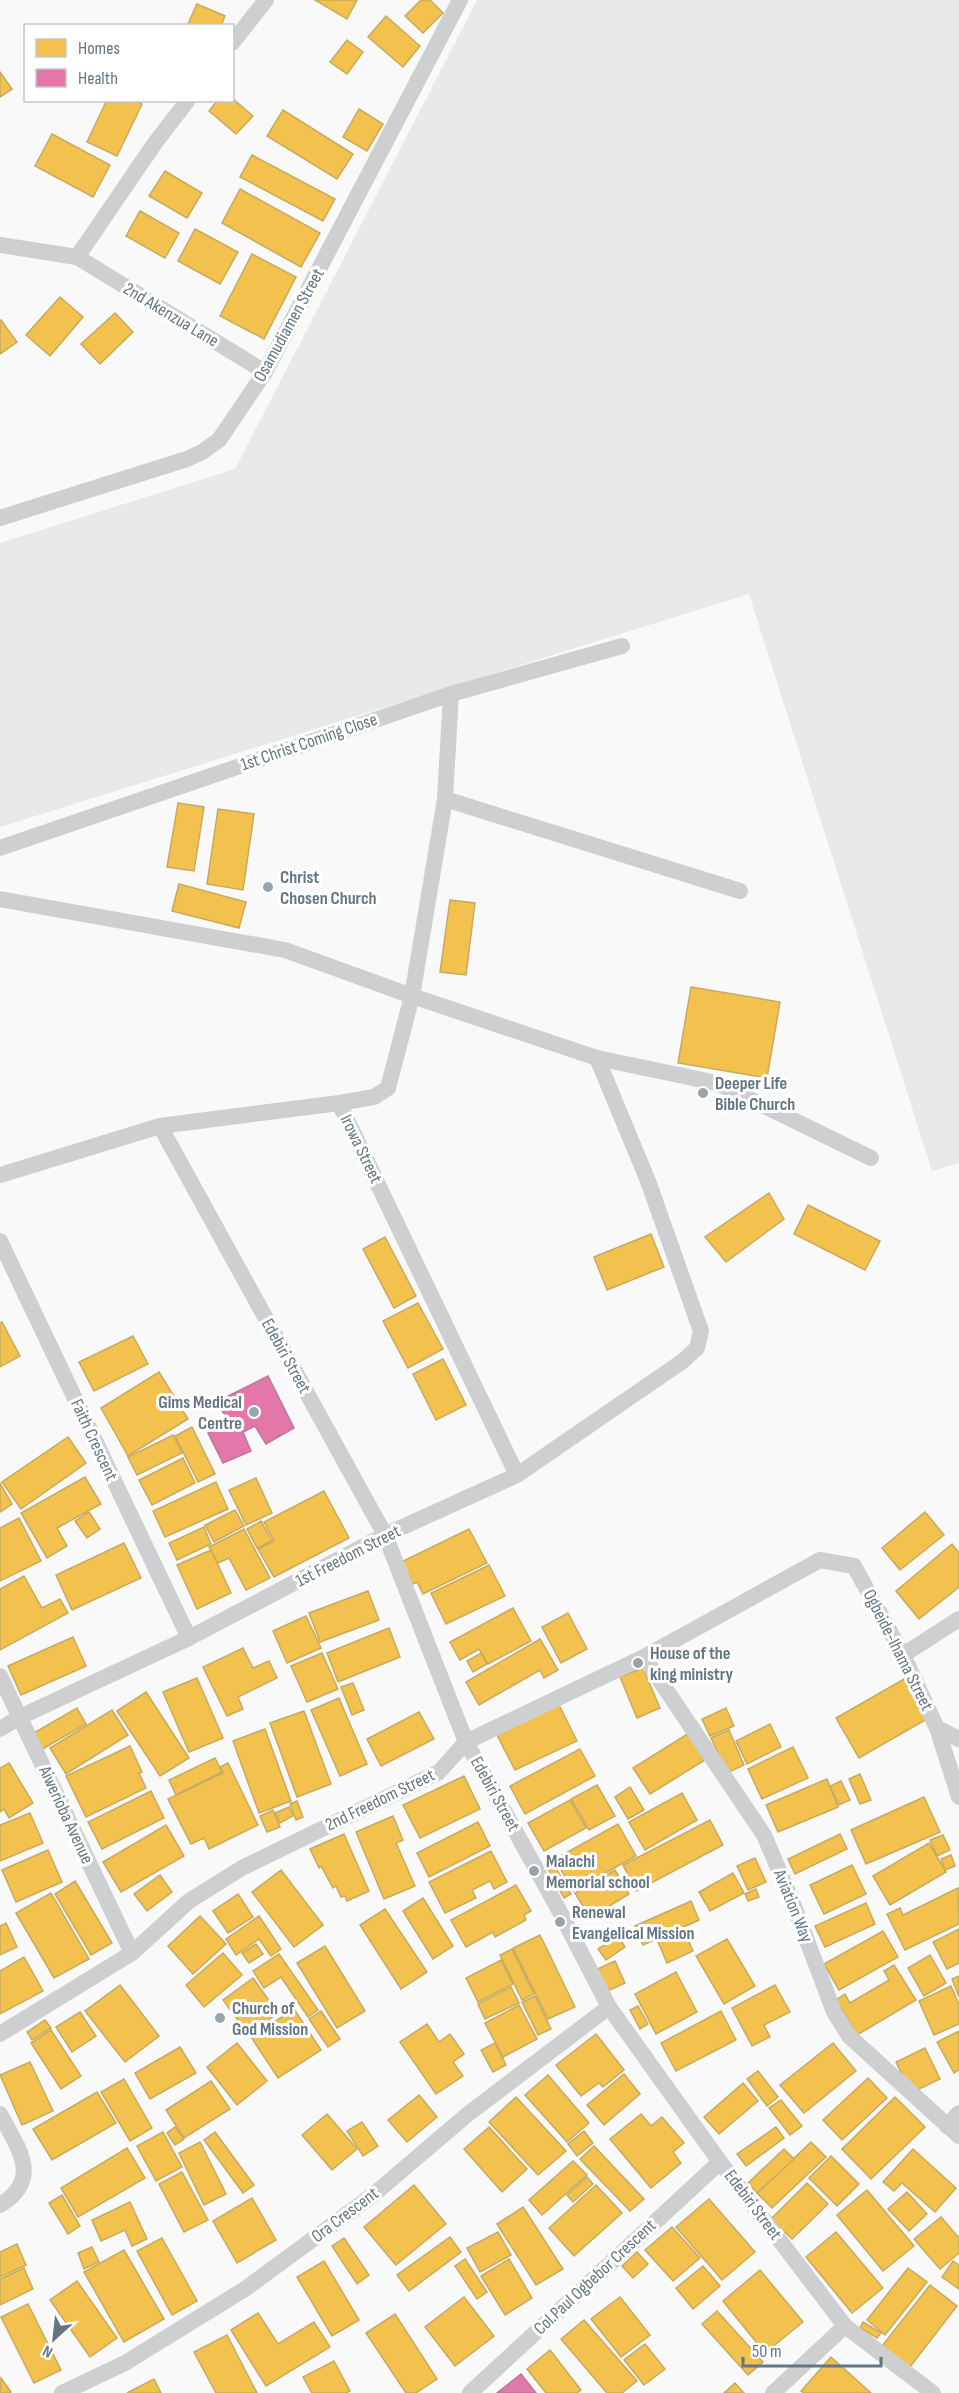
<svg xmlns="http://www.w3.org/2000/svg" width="959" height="2393" font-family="'Sofia Sans Condensed',sans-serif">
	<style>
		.built { fill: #e8e9e9 }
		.homes { fill: #f2c14e; stroke: #c8aa5e; stroke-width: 1.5 }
		.health { fill: #e377a8; stroke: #bd779d; stroke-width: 1.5 }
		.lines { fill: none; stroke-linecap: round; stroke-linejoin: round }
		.street { stroke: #cecfd0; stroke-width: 16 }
		.poi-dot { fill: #99a4ac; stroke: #fff; stroke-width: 2 }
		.labels { text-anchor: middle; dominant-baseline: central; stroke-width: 6; stroke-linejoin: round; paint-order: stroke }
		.street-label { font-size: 18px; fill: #657683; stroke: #fff }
		.poi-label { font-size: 18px; font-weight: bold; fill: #657683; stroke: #fff; text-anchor: start }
	</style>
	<rect width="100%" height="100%" fill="#f9f9f9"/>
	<path class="built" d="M477 0H959V1163L932 1171 749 594 0 827V543L235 469Z"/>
	<g class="homes">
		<path d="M315 0H357L347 19Z"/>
		<path d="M421 0H430L443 13 423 33 405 16Z"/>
		<path d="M197 4 225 16 221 26H187Z"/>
		<path d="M386 16 420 46 403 67 368 37Z"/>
		<path d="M347 40 363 52 347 74 330 62Z"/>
		<path d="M0 72 12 89 0 97Z"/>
		<path d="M232 98 253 116 236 134 209 111 218 100H232Z"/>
		<path d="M107 100H134L142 104 117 156 87 142Z"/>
		<path d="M359 109 383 124 367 151 343 137Z"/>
		<path d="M283 110 353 154 337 179 267 136Z"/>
		<path d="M52 134 110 165 93 197 35 166Z"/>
		<path d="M252 155 335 199 323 221 240 177Z"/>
		<path d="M165 171 202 193 187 218 149 196Z"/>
		<path d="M240 189 320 233 301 267 222 223Z"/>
		<path d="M140 211 179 233 165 258 126 236Z"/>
		<path d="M195 229 238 252 220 284 178 261Z"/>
		<path d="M252 254 296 277 264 339 220 316Z"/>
		<path d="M60 297 83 317 50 356 26 335Z"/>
		<path d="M115 313 133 332 100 364 81 344Z"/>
		<path d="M1 320 17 342 0 354V321Z"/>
		<path d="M178 803 204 807 194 871 167 867Z"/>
		<path d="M218 809 254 814 243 890 207 884Z"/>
		<path d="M179 884 246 902 239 928 172 911Z"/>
		<path d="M450 900 475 903 466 975 440 972Z"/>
		<path d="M691 987 780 1002 767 1078 678 1063Z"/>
		<path d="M769 1193 784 1219 726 1262 705 1237Z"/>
		<path d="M808 1205 880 1241 865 1270 794 1234Z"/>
		<path d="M651 1234 664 1267 607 1290 594 1257Z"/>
		<path d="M385 1237 416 1296 394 1308 363 1249Z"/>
		<path d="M418 1303 443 1349 408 1368 383 1321Z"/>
		<path d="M2 1322 20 1356 0 1367V1323Z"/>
		<path d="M133 1336 148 1364 94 1391 79 1362Z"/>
		<path d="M443 1359 466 1405 436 1420 413 1374Z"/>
		<path d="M159 1372 188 1419 128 1456 101 1408Z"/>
		<path d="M192 1427 215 1474 198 1482 175 1436Z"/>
		<path d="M173 1435 182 1453 137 1475 128 1457Z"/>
		<path d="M68 1437 86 1463 21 1509 2 1482Z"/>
		<path d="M183 1458 195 1483 152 1505 139 1480Z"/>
		<path d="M85 1477 101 1504 57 1528 67 1546 47 1558 21 1513Z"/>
		<path d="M256 1478 272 1513 246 1525 229 1490Z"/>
		<path d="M216 1482 228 1509 165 1537 153 1511Z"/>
		<path d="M0 1483 12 1504 0 1512Z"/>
		<path d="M324 1491 349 1538 274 1577 258 1549 274 1541 264 1522Z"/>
		<path d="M235 1510 244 1526 214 1542 205 1525Z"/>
		<path d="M89 1512 100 1529 87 1538 75 1521Z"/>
		<path d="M925 1512 944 1535 900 1570 882 1548Z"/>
		<path d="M19 1518 41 1561 0 1581V1528Z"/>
		<path d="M261 1521 272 1541 257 1548 247 1529Z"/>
		<path d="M204 1527 211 1544 177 1560 169 1543Z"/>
		<path d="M244 1529 270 1578 246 1590 229 1558 218 1563 209 1547Z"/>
		<path d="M469 1529 487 1563 423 1594 417 1582 409 1586 397 1564Z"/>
		<path d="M124 1543 141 1578 72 1610 56 1575Z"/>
		<path d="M952 1544 959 1553V1587L919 1619 896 1591Z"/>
		<path d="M211 1550 231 1593 197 1609 177 1565Z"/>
		<path d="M489 1565 505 1596 446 1624 431 1593Z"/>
		<path d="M24 1576 42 1608 60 1599 68 1613 0 1650V1589Z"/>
		<path d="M368 1591 379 1620 320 1642 309 1613Z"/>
		<path d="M513 1608 531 1641 488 1664 479 1649 460 1660 450 1642Z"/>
		<path d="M568 1613 587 1649 561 1663 542 1627Z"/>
		<path d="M306 1616 321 1648 287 1663 273 1631Z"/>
		<path d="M389 1628 400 1657 338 1682 327 1653Z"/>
		<path d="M73 1637 86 1666 21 1695 8 1666Z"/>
		<path d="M540 1639 558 1670 544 1678 540 1670 479 1705 466 1682Z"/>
		<path d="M243 1648 253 1668 269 1661 277 1678 238 1697 243 1709 227 1716 203 1667Z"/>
		<path d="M322 1653 338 1689 307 1702 291 1666Z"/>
		<path d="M481 1653 487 1664 473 1672 467 1661Z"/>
		<path d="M643 1668 660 1708 637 1718 620 1677Z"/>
		<path d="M197 1678 223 1738 189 1752 163 1692Z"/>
		<path d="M904 1679 927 1719 859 1758 836 1718Z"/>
		<path d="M353 1683 364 1710 352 1715 341 1687Z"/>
		<path d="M146 1692 189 1758 160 1776 117 1711Z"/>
		<path d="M339 1698 367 1764 340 1776 311 1710Z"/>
		<path d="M558 1703 577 1741 515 1770 496 1733Z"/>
		<path d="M77 1708 86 1724 41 1750 32 1734Z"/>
		<path d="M726 1708 734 1726 710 1736 702 1719Z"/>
		<path d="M112 1710 128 1735 66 1774 50 1748Z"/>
		<path d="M304 1711 331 1784 297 1797 270 1723Z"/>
		<path d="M419 1712 434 1739 381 1766 367 1739Z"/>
		<path d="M770 1724 781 1747 747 1764 736 1741Z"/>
		<path d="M265 1729 291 1801 259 1813 233 1741Z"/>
		<path d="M729 1730 744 1765 727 1773 711 1738Z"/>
		<path d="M689 1733 705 1760 650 1794 633 1768Z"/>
		<path d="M130 1746 142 1772 139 1773 146 1788 86 1817 66 1776Z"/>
		<path d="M793 1747 808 1778 762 1799 748 1769Z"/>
		<path d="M580 1749 595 1776 525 1814 510 1786Z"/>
		<path d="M215 1758 222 1772 176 1795 169 1780Z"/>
		<path d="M9 1763 33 1803 9 1818 4 1809 0 1812V1768Z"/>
		<path d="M228 1763 258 1825 209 1849 204 1838 191 1844 168 1799 223 1773 220 1767Z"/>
		<path d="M860 1774 871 1800 860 1804 849 1779Z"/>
		<path d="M464 1776 480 1809 420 1838 403 1805Z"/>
		<path d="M827 1779 838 1807 778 1832 766 1805Z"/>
		<path d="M841 1781 850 1800 839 1805 830 1786Z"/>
		<path d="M597 1785 615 1816 589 1830 571 1799Z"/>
		<path d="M630 1787 644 1810 628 1819 615 1797Z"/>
		<path d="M151 1791 164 1818 102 1849 88 1822Z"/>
		<path d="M682 1793 697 1820 645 1850 629 1822Z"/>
		<path d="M924 1797 940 1832 866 1864 851 1830Z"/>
		<path d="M570 1800 586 1828 544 1851 528 1823Z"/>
		<path d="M297 1801 303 1817 296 1820 290 1804Z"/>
		<path d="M289 1807 293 1816 280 1823 275 1813Z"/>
		<path d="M273 1810 280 1827 267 1832 260 1816Z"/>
		<path d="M30 1813 43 1843 0 1861V1825Z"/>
		<path d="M393 1816 403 1840 396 1843 415 1886 384 1899 356 1832Z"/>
		<path d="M710 1820 723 1845 636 1891 623 1865Z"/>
		<path d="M478 1822 490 1846 429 1877 417 1853Z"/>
		<path d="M618 1824 636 1856 573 1891 555 1859Z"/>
		<path d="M166 1825 184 1856 121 1892 103 1862Z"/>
		<path d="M344 1834 369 1891 347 1901 345 1896 341 1897 336 1886 333 1888 321 1866 319 1868 310 1849Z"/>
		<path d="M840 1834 847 1849 795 1874 788 1859Z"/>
		<path d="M943 1835 950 1850 937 1856 930 1840Z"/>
		<path d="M929 1843 946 1872 890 1905 873 1876Z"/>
		<path d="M48 1850 62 1882 16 1902 2 1870Z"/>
		<path d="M491 1851 507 1882 494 1889 490 1881 472 1890 476 1898 445 1913 429 1882Z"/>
		<path d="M951 1855 955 1866 945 1870 941 1859Z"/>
		<path d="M755 1858 766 1882 748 1890 737 1866Z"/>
		<path d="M552 1861 571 1894 564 1898 546 1865Z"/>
		<path d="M852 1865 866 1894 824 1914 810 1885Z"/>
		<path d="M281 1870 323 1925 294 1947 252 1892Z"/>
		<path d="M615 1870 629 1894 590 1918 575 1893Z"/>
		<path d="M733 1873 744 1893 710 1911 699 1892Z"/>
		<path d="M160 1875 172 1892 147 1911 134 1894Z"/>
		<path d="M75 1881 112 1943 91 1955 55 1894Z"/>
		<path d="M516 1885 531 1911 524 1915 526 1920 495 1937 493 1932 466 1947 451 1920Z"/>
		<path d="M958 1888 959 1924 905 1950 887 1914 900 1908 903 1915Z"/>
		<path d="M756 1889 759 1897 748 1901 745 1894Z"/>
		<path d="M51 1893 89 1959 54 1978 16 1913Z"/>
		<path d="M238 1894 253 1917 228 1933 213 1911Z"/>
		<path d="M423 1898 453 1946 433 1959 403 1911Z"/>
		<path d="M691 1901 699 1920 643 1945 635 1926Z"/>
		<path d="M866 1903 875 1924 825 1947 815 1926Z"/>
		<path d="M385 1909 427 1972 401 1989 360 1925Z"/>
		<path d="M200 1916 226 1944 193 1974 168 1946Z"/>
		<path d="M259 1916 281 1949 271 1956 259 1939 236 1955 226 1939Z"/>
		<path d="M6 1923 17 1947 0 1955V1926Z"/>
		<path d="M959 1929V1963L947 1969 933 1942Z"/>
		<path d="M684 1931 693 1951 667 1963 658 1942Z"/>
		<path d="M883 1931 898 1957 839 1990 824 1964Z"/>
		<path d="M540 1935 575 2007 548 2019 513 1948Z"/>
		<path d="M618 1936 625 1947 606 1960 598 1949Z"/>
		<path d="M727 1939 755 1986 724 2004 696 1956Z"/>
		<path d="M256 1944 263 1954 249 1963 242 1953Z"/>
		<path d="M325 1946 365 2011 337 2028 297 1963Z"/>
		<path d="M512 1949 534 1994 522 2000 500 1955Z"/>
		<path d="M223 1953 242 1975 204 2007 186 1985Z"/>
		<path d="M279 1954 318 2010 308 2017 281 1977 264 1988 253 1971Z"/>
		<path d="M930 1955 946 1983 924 1996 908 1968Z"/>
		<path d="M24 1957 43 1991 0 2014V1971Z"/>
		<path d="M501 1960 513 1984 478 2002 466 1978Z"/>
		<path d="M615 1961 625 1983 605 1992 595 1970Z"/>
		<path d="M894 1965 916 2000 857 2035 836 2000 845 1994 850 2003 889 1980 884 1971Z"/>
		<path d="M676 1972 697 2012 656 2034 635 1994Z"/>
		<path d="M959 1976V1997L952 1979Z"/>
		<path d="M253 1978 278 2013 248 2034 223 2000Z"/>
		<path d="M120 1985 159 2036 125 2062 85 2011Z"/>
		<path d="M775 1985 790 2012 764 2025 770 2037 752 2046 732 2008Z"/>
		<path d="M951 1986 959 2004V2024L934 2035 919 2001Z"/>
		<path d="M511 1987 519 2003 485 2019 478 2004Z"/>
		<path d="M535 1996 551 2029 538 2035 522 2002Z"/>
		<path d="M519 2005 537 2039 503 2057 485 2023Z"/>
		<path d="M638 2006 648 2024 640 2029 630 2010Z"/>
		<path d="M294 2009 321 2050 278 2078 251 2037Z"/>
		<path d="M321 2011 340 2039 328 2047 309 2019Z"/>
		<path d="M721 2011 736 2040 676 2071 661 2043Z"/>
		<path d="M80 2012 96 2036 72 2052 56 2027Z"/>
		<path d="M45 2020 51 2028 32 2040 27 2032Z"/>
		<path d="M427 2024 439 2042 450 2034 464 2054 453 2062 463 2076 436 2094 400 2042Z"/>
		<path d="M51 2030 81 2076 61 2089 31 2043Z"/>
		<path d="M959 2031V2070L954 2073 937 2042Z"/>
		<path d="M596 2034 624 2070 603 2087 599 2083 581 2096 556 2065Z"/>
		<path d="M237 2043 267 2081 237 2105 207 2067Z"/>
		<path d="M495 2043 506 2065 493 2072 481 2050Z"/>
		<path d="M833 2043 856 2071 804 2113 780 2085Z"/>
		<path d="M180 2047 196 2073 150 2099 135 2073Z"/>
		<path d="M925 2048 940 2079 911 2093 896 2062Z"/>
		<path d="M30 2062 53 2111 22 2125 0 2075Z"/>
		<path d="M758 2071 778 2097 767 2106 747 2079Z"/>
		<path d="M624 2074 640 2094 604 2125 587 2105Z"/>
		<path d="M548 2075 589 2123 567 2142 525 2095Z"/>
		<path d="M868 2078 887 2098 842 2140 823 2120Z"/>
		<path d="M124 2079 152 2128 130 2141 101 2092Z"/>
		<path d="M211 2081 230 2109 184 2138 166 2110Z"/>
		<path d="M743 2083 758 2101 719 2134 704 2117Z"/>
		<path d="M97 2092 116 2123 52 2160 33 2129Z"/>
		<path d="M419 2095 437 2117 407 2142 388 2120Z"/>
		<path d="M516 2097 566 2151 538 2175 489 2122Z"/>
		<path d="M895 2097 925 2127 871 2179 842 2149Z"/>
		<path d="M781 2100 802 2126 790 2135 769 2108Z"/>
		<path d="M327 2114 357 2149 332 2170 302 2135Z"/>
		<path d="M641 2114 651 2126 662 2117 684 2143 673 2152 681 2163 651 2188 610 2139Z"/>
		<path d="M362 2122 378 2146 363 2156 347 2131Z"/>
		<path d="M175 2127 184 2139 175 2145 167 2133Z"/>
		<path d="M489 2127 527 2169 502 2192 464 2149Z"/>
		<path d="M776 2127 784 2138 746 2166 737 2154Z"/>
		<path d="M584 2131 593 2143 577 2156 568 2144Z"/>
		<path d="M163 2132 182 2167 156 2181 137 2146Z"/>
		<path d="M215 2132 254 2185 243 2193 204 2140Z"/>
		<path d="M200 2142 226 2194 204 2205 179 2153Z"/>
		<path d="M811 2142 826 2157 772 2208 757 2193Z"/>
		<path d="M594 2146 644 2199 630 2211 580 2159Z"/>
		<path d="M127 2148 145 2178 78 2217 61 2188Z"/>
		<path d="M784 2149 794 2159 757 2193 748 2183Z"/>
		<path d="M913 2149 956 2188 935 2212 902 2183 894 2191 883 2182Z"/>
		<path d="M831 2156 859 2184 837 2206 809 2178Z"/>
		<path d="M573 2161 587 2175 542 2215 529 2200Z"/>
		<path d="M182 2172 208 2220 184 2232 159 2184Z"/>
		<path d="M587 2177 593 2184 573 2202 567 2195Z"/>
		<path d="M807 2183 828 2204 792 2239 771 2219Z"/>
		<path d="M414 2185 446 2224 396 2265 364 2227Z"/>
		<path d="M596 2185 622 2213 574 2256 549 2228Z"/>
		<path d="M867 2190 914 2246 883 2271 837 2215Z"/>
		<path d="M907 2192 927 2214 909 2231 888 2209Z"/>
		<path d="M62 2195 80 2226 68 2234 49 2203Z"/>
		<path d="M252 2198 276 2240 237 2263 213 2221Z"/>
		<path d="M709 2199 755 2252 722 2280 676 2227Z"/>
		<path d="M130 2202 147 2239 132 2246 125 2230 101 2241 92 2220Z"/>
		<path d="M523 2207 563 2269 536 2285 497 2224Z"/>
		<path d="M941 2217 959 2238V2253L940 2269 914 2239Z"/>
		<path d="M672 2227 700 2258 673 2281 645 2250Z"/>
		<path d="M498 2232 511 2255 480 2272 467 2248Z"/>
		<path d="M836 2232 883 2288 852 2313 806 2257Z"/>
		<path d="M450 2237 461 2252 409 2291 397 2275Z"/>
		<path d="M162 2238 197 2301 172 2315 137 2251Z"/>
		<path d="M344 2238 369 2275 357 2284 332 2246Z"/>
		<path d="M17 2244 26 2265 0 2277V2252Z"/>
		<path d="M92 2247 99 2262 84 2269 78 2253Z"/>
		<path d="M124 2250 164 2319 124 2342 84 2272Z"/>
		<path d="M637 2252 648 2264 633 2278 622 2266Z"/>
		<path d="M465 2259 487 2292 477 2299 455 2266Z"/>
		<path d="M509 2259 532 2298 505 2315 481 2276Z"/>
		<path d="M324 2261 359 2320 332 2336 297 2277Z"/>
		<path d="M953 2261 959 2265V2289L942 2277Z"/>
		<path d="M703 2266 720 2286 693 2309 676 2288Z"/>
		<path d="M24 2268 33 2289 0 2305V2279Z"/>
		<path d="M908 2268 927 2282 885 2335 867 2320Z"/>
		<path d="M760 2270 803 2322 765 2353 723 2301Z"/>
		<path d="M77 2281 117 2338 90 2357 50 2300Z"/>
		<path d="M930 2285 957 2306 910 2367 882 2346Z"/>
		<path d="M464 2297 494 2336 455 2366 425 2327Z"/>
		<path d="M620 2297 650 2335 621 2357 591 2319Z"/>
		<path d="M28 2304 61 2370 34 2383 1 2317Z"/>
		<path d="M717 2311 763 2362 748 2375 702 2324Z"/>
		<path d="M258 2313 278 2344 314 2322 330 2347 266 2386 231 2330Z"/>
		<path d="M395 2314 437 2379 416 2393H406L366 2333Z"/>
		<path d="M584 2320 637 2381 622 2393H607L561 2339Z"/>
		<path d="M863 2322 881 2333 877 2338 860 2328Z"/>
		<path d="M227 2335 257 2393H216L194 2352Z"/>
		<path d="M645 2344 665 2369 644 2385 624 2360Z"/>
		<path d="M550 2350 581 2390 577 2393H546L527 2369Z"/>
		<path d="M831 2357 871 2393H804L801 2391Z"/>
		<path d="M334 2361 350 2391 346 2393H312L303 2377Z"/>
		<path d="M1 2378 11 2392 10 2393H0Z"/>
		<path d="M154 2379 161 2393H127Z"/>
		<path d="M735 2383 744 2393H724Z"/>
	</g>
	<g class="health">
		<path d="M268 1376 294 1428 266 1444 255 1426 243 1432 251 1451 223 1463 208 1433 230 1422 216 1402Z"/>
		<path d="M521 2374 536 2393H497Z"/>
	</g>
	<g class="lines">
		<g class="street">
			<path d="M232 43 266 0"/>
			<path d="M0 245 77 257 265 372"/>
			<path d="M77 257 155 143 188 100"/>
			<path d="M0 518 187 459 202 452 219 440 265 372 460 0"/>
			<path d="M445 799 740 891"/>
			<path d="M0 848 451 694 622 646"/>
			<path d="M0 899 285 950 412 996 597 1058 717 1083 871 1158"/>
			<path d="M339 1103 517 1475"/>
			<path d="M160 1126 385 1535 466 1742 560 1912 609 2007 720 2162 845 2326 933 2393"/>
			<path d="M0 1175 160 1126 339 1103 374 1097 388 1088 412 996 445 799 451 694"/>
			<path d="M0 1241 189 1638"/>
			<path d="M903 1655 959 1619"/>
			<path d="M644 1657 764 1835 794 1906 834 2012 849 2036 959 2136"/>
			<path d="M0 1676 132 1953"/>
			<path d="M937 1728 959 1797"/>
			<path d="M0 1729 20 1717 189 1638 385 1535 517 1475 683 1361 697 1348 701 1331 648 1181 597 1058"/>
			<path d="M0 2034 132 1953 189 1901 242 1868 439 1772 466 1742 644 1657 820 1560 854 1566 903 1655 937 1728 959 1739"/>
			<path d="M0 2114C18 2148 43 2179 0 2205"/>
			<path d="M947 2126 959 2113"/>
			<path d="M62 2393 125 2363 245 2289 373 2195 468 2114 609 2007"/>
			<path d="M470 2393 720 2162"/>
			<path d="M773 2393 845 2326"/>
		</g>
	</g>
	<g class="poi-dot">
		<circle cx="268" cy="887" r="6"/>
		<circle cx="703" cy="1093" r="6"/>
		<circle cx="254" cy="1412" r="6"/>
		<circle cx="638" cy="1663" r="6"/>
		<circle cx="534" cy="1871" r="6"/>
		<circle cx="560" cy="1922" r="6"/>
		<circle cx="220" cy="2018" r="6"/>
	</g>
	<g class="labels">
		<g class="street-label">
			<text transform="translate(171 315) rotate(31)">2nd Akenzua Lane</text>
			<text transform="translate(289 325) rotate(-61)">Osamudiamen Street</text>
			<text transform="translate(309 742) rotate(-19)">1st Christ Coming Close</text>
			<text transform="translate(361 1149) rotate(64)">Irowa Street</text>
			<text transform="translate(286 1356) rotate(61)">Edebiri Street</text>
			<text transform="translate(94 1440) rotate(65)">Faith Crescent</text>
			<text transform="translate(348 1556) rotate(-27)">1st Freedom Street</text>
			<text transform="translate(898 1650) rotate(63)">Ogbeide-Ihama Street</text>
			<text transform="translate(495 1794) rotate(61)">Edebiri Street</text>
			<text transform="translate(380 1800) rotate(-26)">2nd Freedom Street</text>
			<text transform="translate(66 1815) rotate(65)">Aiwerioba Avenue</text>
			<text transform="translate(793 1906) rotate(68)">Aviation Way</text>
			<text transform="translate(753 2205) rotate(53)">Edebiri Street</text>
			<text transform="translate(345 2215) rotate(-37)">Ora Crescent</text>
			<text transform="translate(595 2277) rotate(-43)">Col.Paul Ogbebor Crescent</text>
		</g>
		<g class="poi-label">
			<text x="280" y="877">Christ<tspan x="280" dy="21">Chosen Church</tspan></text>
			<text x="715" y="1083">Deeper Life<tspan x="715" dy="21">Bible Church</tspan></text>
			<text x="242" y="1402" text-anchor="end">Gims Medical<tspan x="242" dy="21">Centre</tspan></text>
			<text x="650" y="1653">House of the<tspan x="650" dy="21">king ministry</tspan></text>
			<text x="546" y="1861">Malachi<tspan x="546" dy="21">Memorial school</tspan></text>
			<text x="572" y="1912">Renewal<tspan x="572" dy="21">Evangelical Mission</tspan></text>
			<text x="232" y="2008">Church of<tspan x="232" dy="21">God Mission</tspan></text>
		</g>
	</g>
	<rect x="24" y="24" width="210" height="78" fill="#ffffff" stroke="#c1c8cd" stroke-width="1.5"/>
	<rect x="36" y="39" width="30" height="18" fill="#f2c14e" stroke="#c1c8cd" stroke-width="1.5"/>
	<text x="78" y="54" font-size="18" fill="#657683">Homes</text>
	<rect x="36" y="69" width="30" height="18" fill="#e377a8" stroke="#c1c8cd" stroke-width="1.5"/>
	<text x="78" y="84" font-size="18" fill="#657683">Health</text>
	<g transform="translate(54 2339) rotate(207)" stroke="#ffffff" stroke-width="4.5" paint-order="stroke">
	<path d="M0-4.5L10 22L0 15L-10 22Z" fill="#657683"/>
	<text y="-9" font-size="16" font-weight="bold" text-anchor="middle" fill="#657683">N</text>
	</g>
	<path d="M743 2357v9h138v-9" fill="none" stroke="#657683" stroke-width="3"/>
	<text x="752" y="2357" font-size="18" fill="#657683" stroke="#ffffff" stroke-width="4.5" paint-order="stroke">50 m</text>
</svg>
